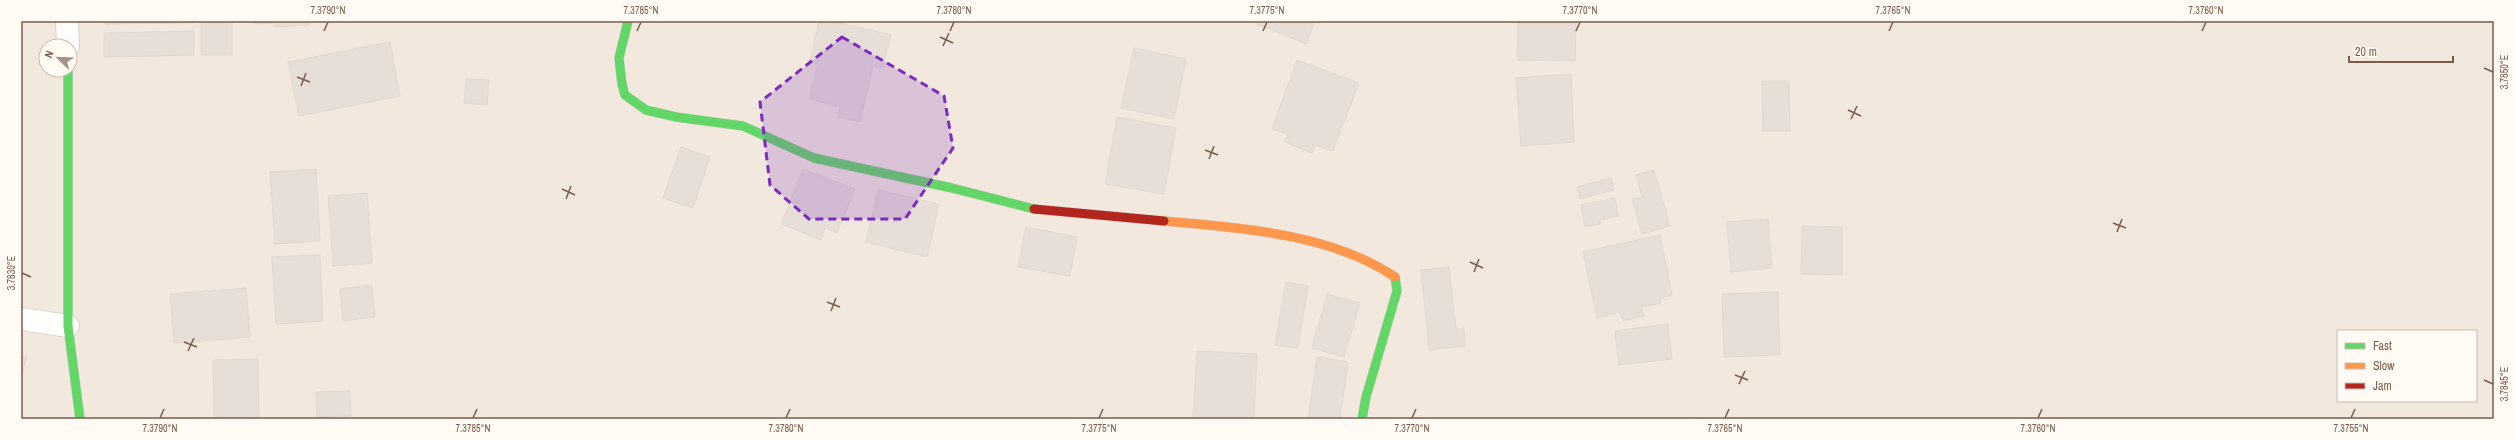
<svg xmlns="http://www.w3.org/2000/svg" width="2515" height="440" font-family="'Archivo Narrow',sans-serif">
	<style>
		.residential { fill: #f2e8de; fill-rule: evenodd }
		.building { fill: #e6ded7; stroke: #e2d8d2 }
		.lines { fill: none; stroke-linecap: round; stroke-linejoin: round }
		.street-casing { stroke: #d7d1cb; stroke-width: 24 }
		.fast-casing { stroke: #d9d2cb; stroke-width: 10 }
		.slow-casing { stroke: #d9d2cb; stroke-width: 10 }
		.jam-casing { stroke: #d9d2cb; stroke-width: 10 }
		.street { stroke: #fefefd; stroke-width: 22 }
		.fast { stroke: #63d668; stroke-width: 9 }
		.slow { stroke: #ff974d; stroke-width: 9 }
		.jam { stroke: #b3261e; stroke-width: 9 }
		.marked { fill: #7b2cbf; fill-opacity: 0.2; stroke: #7b2cbf; stroke-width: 3; stroke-dasharray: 8 5; stroke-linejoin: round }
		.ticks { fill: none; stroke: #7a5c4d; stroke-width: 1.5 }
		.neatline { fill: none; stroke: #7a5c4d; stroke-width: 1.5 }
		.ticks-label { font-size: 10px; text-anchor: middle; fill: #7a5c4d }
	</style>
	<rect width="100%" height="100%" fill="#f9f5f0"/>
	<path class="residential" d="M21 21H2494V419H21ZM46 46H70V70H46ZM2338 331H2476V401H2338Z"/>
	<g class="building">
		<path d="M105 21H193V23L105 24Z"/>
		<rect x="201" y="21" width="31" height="34"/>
		<path d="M255 21H309V25L275 27V23L255 24Z"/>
		<path d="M819 21H831L891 35 883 68 873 66 860 122 838 117 840 107 809 99 818 64 810 61Z"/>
		<path d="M1258 21H1315L1306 44 1256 24Z"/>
		<path d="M1518 21H1576L1575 61 1517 60Z"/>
		<path d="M194 31V55L104 57V33Z"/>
		<path d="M390 42 400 96 299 116 288 62Z"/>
		<path d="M1134 48 1186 59 1174 119 1121 108Z"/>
		<path d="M1297 60 1359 83 1333 151 1315 145 1312 153 1285 142 1288 134 1272 129Z"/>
		<path d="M1571 74 1574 142 1521 146 1516 78Z"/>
		<path d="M466 79 489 80 487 105 464 103Z"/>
		<path d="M1762 81H1789L1790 131H1763Z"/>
		<path d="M1117 117 1176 128 1164 194 1105 184Z"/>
		<path d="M681 147 710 157 693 208 663 198Z"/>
		<path d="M316 169 320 241 275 244 270 172Z"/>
		<path d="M803 169 855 189 837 233 825 228 821 240 781 224Z"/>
		<path d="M1654 170 1670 226 1642 234 1632 199 1642 197 1636 175Z"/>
		<path d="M1611 178 1614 190 1580 199 1577 187Z"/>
		<path d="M878 190 939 204 927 257 866 242Z"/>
		<path d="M367 193 372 263 333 266 328 196Z"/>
		<path d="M1615 198 1618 216 1600 220V224L1585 227 1581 205Z"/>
		<path d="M1768 219 1772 268 1731 272 1727 222Z"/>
		<path d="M1802 226 1842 227V275L1801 274Z"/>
		<path d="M1026 227 1077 237 1070 276 1018 267Z"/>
		<path d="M1660 235 1672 295 1660 298 1661 303 1642 307 1644 316 1623 321 1620 312 1597 318 1583 252Z"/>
		<path d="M320 255 323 321 276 324 272 257Z"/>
		<path d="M1449 267 1456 329 1464 328 1465 346 1429 350 1421 270Z"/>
		<path d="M1286 282 1308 286 1298 348 1275 345Z"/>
		<path d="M372 285 375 317 343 321 340 289Z"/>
		<path d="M246 288 250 337 174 343 170 294Z"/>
		<path d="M1778 292 1780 355 1724 357 1722 294Z"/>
		<path d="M1327 294 1360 303 1344 357 1312 348Z"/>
		<path d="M1668 324 1672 359 1619 365 1615 331Z"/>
		<path d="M1197 351 1257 354 1254 419H1193Z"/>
		<path d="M21 356 27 357 21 377Z"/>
		<path d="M1317 357 1348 362 1340 419H1308Z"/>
		<path d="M258 359 259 417 214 418 213 360Z"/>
		<path d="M350 391 351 416 317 417 316 392Z"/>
	</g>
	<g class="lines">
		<g class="street-casing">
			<g id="street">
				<path d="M67 21 68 46"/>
				<path d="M21 319 68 326"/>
			</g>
		</g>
		<g class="fast-casing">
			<g id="fast">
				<path d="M628 21 619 58 622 84 625 95 646 110 676 117 743 126 814 158 952 188 1034 209"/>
				<path d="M68 70V326L80 419"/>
				<path d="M1362 419 1366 397 1397 291 1395 277"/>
			</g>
		</g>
		<g class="slow-casing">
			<path id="slow" d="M1164 221C1240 228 1330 233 1395 277"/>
		</g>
		<g class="jam-casing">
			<path id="jam" d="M1034 209 1164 221"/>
		</g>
		<use href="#street" class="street"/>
		<use href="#fast" class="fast"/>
		<use href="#slow" class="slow"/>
		<use href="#jam" class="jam"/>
	</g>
	<path class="marked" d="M842 37 944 96 953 148 905 219H809L770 185 760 102Z"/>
	<path class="ticks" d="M324 31 328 22M637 31 641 22M950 31 954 22M1263 31 1267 22M1576 31 1580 22M1889 31 1893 22M2202 31 2206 22M940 37 953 43M943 46 949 33M2484 68 2493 72M297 77 310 82M301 86 306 73M1848 110 1861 116M1851 119 1857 106M1205 150 1218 155M1209 159 1214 146M562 189 575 195M566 199 571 186M2113 223 2126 228M2117 232 2122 219M1470 262 1483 268M1474 272 1479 259M22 273 31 277M827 302 840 307M831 311 836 298M184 342 197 347M188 351 194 338M1735 375 1748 380M2484 380 2493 384M1739 384 1745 371M160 418 164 409M473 418 477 409M786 418 790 409M1099 418 1103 409M1412 418 1416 409M1725 418 1729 409M2038 418 2042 409M2351 418 2355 409"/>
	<rect width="2515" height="440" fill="none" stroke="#fffaf3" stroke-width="44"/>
	<rect x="2337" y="330" width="140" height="72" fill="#fffaf3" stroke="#cabbb1"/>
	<rect x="2345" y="343" width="20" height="6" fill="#63d668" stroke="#cabbb1"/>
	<text x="2373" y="350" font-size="12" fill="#7a5c4d">Fast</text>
	<rect x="2345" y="363" width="20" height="6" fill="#ff974d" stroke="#cabbb1"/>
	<text x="2373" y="370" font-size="12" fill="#7a5c4d">Slow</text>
	<rect x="2345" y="383" width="20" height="6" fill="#b3261e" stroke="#cabbb1"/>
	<text x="2373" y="390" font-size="12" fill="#7a5c4d">Jam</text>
	<g transform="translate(58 58) rotate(293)"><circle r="19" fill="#fffaf3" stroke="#cabbb1"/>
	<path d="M0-3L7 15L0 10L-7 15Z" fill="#a69286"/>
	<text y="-6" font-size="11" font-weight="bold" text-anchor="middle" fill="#7a5c4d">N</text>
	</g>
	<path d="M2349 56v6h104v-6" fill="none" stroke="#7a5c4d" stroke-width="2"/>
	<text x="2355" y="56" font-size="12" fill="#7a5c4d" stroke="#fffaf3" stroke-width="3" paint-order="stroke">20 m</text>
	<rect x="22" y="22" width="2471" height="396" class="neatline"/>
	<g class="ticks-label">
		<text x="328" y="14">7.3790°N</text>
		<text x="641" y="14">7.3785°N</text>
		<text x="954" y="14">7.3780°N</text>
		<text x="1267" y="14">7.3775°N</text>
		<text x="1580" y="14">7.3770°N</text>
		<text x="1893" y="14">7.3765°N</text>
		<text x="2206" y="14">7.3760°N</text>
		<text transform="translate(2504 72) rotate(-90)" y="4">3.7850°E</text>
		<text transform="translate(11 273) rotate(-90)" y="4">3.7830°E</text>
		<text transform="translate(2504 384) rotate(-90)" y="4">3.7845°E</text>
		<text x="160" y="432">7.3790°N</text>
		<text x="473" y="432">7.3785°N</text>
		<text x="786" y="432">7.3780°N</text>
		<text x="1099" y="432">7.3775°N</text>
		<text x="1412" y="432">7.3770°N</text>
		<text x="1725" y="432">7.3765°N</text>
		<text x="2038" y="432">7.3760°N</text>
		<text x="2351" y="432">7.3755°N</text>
	</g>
</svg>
